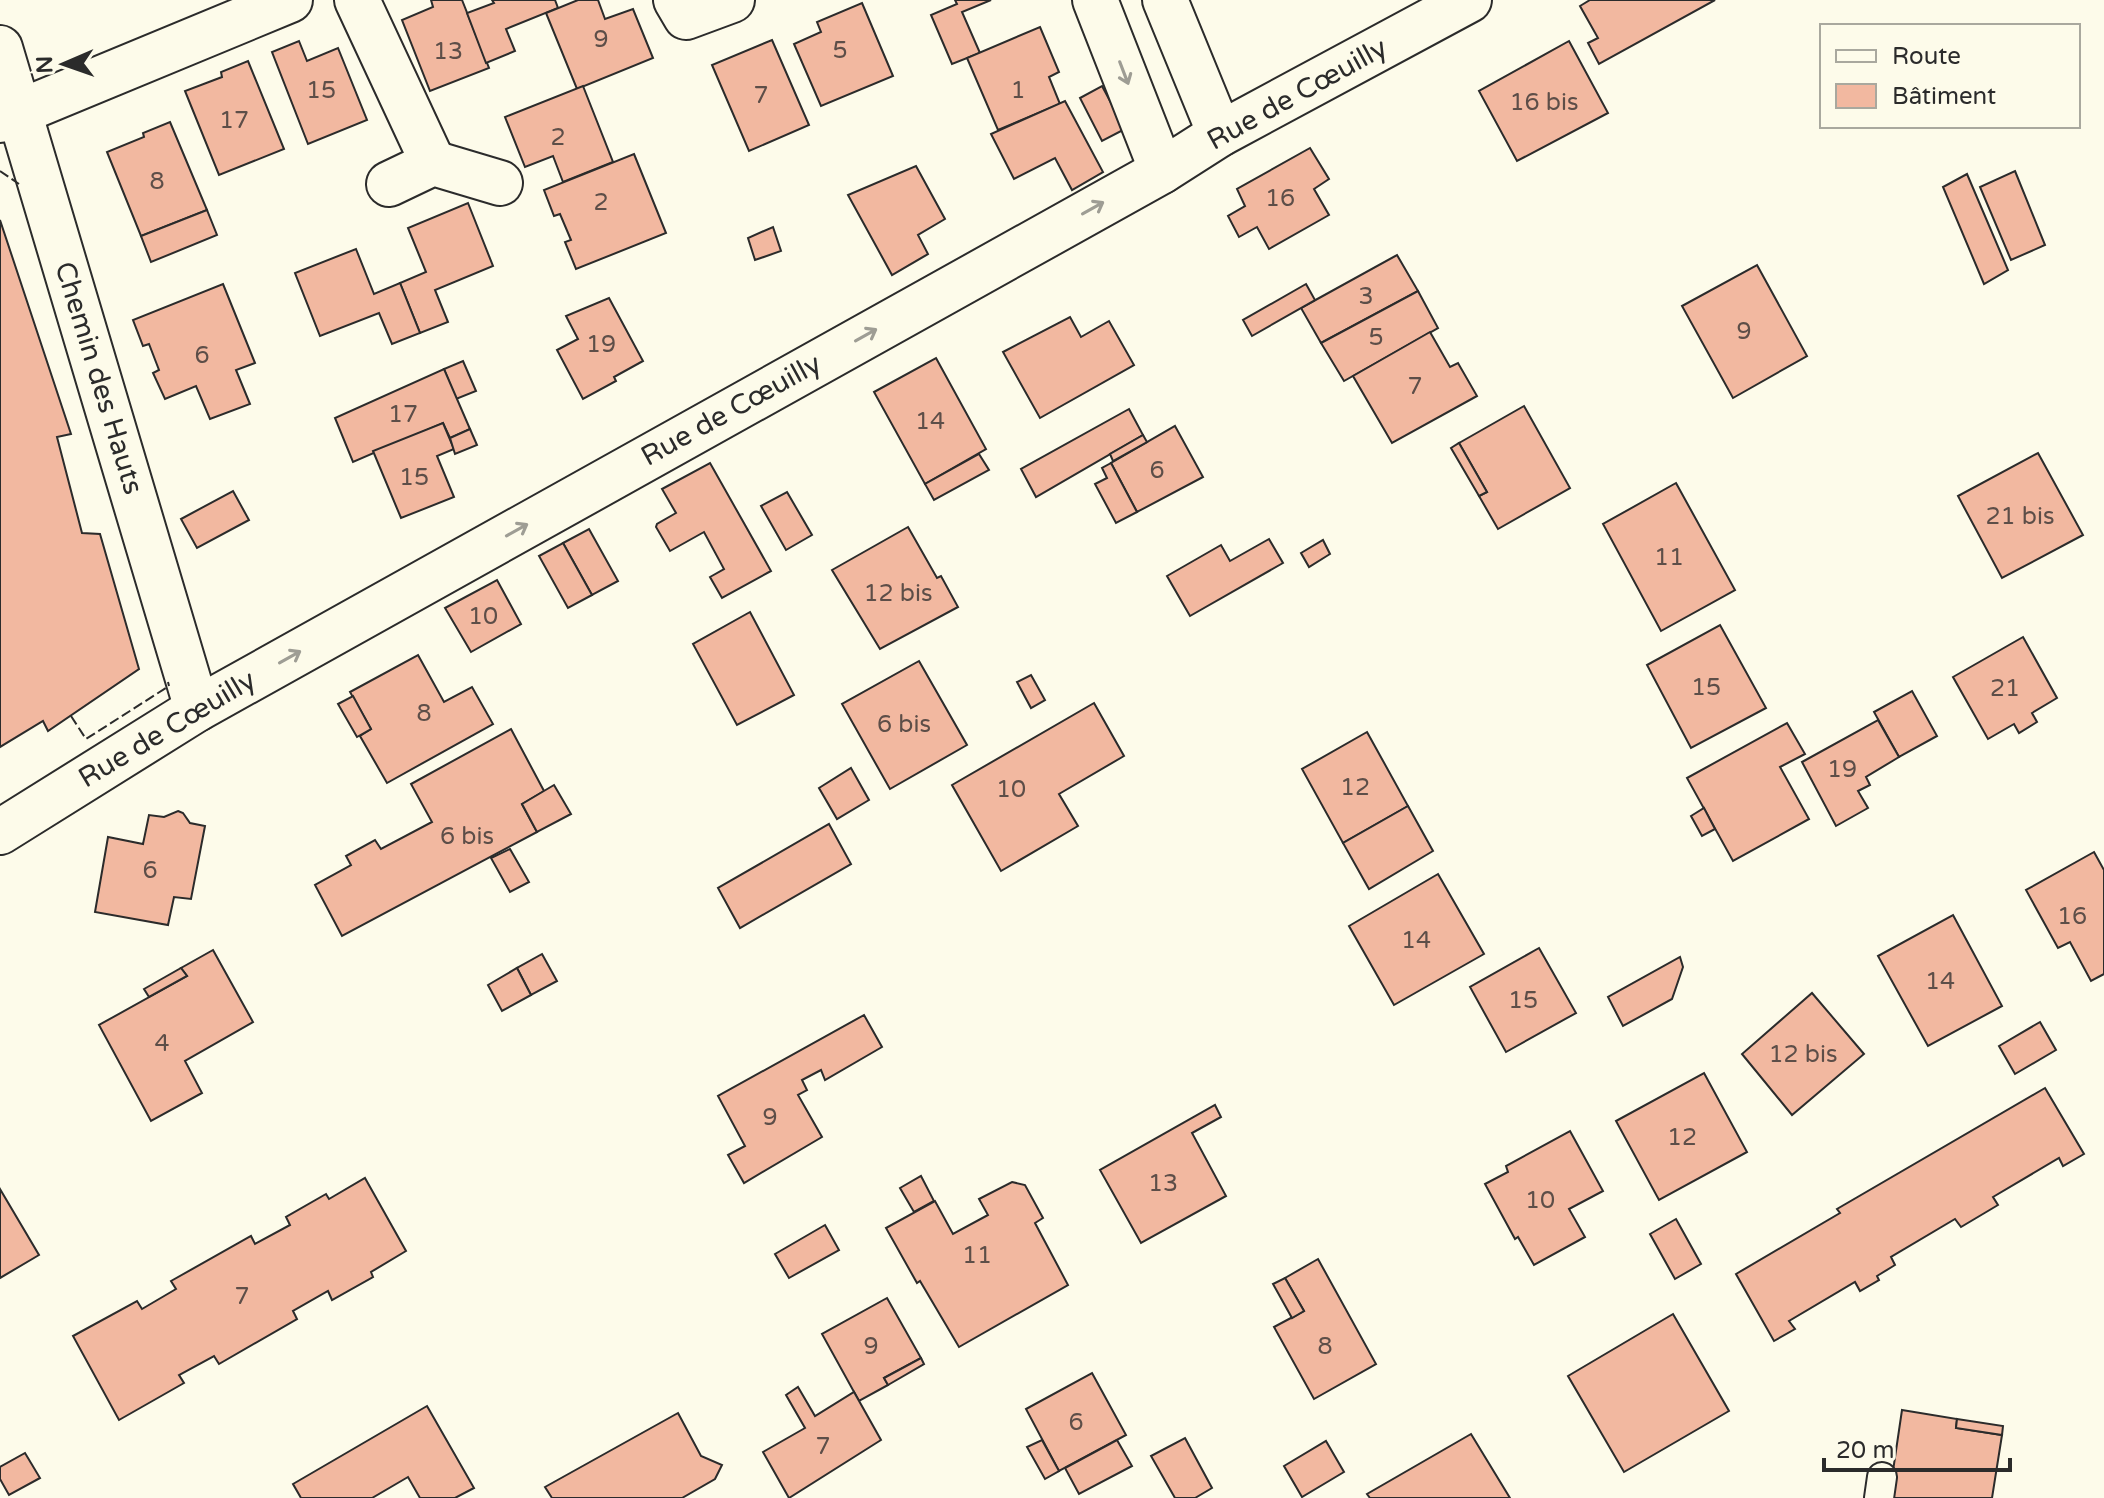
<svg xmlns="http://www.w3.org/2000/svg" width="2104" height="1498" font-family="'Varela Round',sans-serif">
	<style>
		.building { fill: #f2b8a0; stroke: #2b2b2b; stroke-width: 2 }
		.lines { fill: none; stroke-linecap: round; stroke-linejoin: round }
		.lane-casing { stroke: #2b2b2b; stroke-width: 32 }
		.street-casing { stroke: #2b2b2b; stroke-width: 48 }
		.lane { stroke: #fdfbea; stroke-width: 28 }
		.street { stroke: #fdfbea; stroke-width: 44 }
		.fence { stroke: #2b2b2b; stroke-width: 2; stroke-dasharray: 10 4; stroke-linecap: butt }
		.oneway { stroke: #9e9d94 }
		.labels { text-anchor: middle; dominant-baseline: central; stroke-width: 6; stroke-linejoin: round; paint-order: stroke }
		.number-label { font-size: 24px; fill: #5d4e48 }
		.street-label { font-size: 28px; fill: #2b2b2b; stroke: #fdfbea }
	</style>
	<rect width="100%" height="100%" fill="#fdfbea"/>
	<g class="building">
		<path d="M431 0H462L489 68 430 91 402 20 433 7Z"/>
		<path d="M492 0H555L558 8 506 29 515 51 486 63 467 13 494 3Z"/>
		<path d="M578 0H598L605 19 633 9 653 58 577 89 546 13Z"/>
		<path d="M955 0H991L962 12 980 53 952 64 931 15 957 4Z"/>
		<path d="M1590 0H1715L1599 64 1588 43 1598 38 1580 6Z"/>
		<path d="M862 3 893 76 821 106 794 44 821 32 817 22Z"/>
		<path d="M1040 27 1059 72 1049 77 1060 104 998 130 967 58Z"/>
		<path d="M772 40 809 125 749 151 712 65Z"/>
		<path d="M299 41 307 61 338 48 367 120 308 144 272 52Z"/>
		<path d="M1569 41 1608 113 1517 161 1479 91Z"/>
		<path d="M248 61 284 149 219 175 185 91 222 77 221 72Z"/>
		<path d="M583 86 613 162 563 182 553 156 525 167 505 117Z"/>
		<path d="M1102 86 1125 129 1102 141 1080 98Z"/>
		<path d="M1065 101 1103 172 1072 190 1055 158 1014 179 991 134Z"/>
		<path d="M170 122 207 210 141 236 107 152 144 137 143 133Z"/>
		<path d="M1310 148 1329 179 1314 189 1329 215 1269 249 1257 227 1239 237 1228 216 1245 206 1237 189Z"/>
		<path d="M634 154 666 233 576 269 565 242 571 240 560 214 554 216 544 190Z"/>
		<path d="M916 166 945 219 918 235 928 254 892 275 848 195Z"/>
		<path d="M2015 171 2045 245 2011 260 1980 187Z"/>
		<path d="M1967 174 2008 270 1984 284 1943 187Z"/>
		<path d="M468 203 493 266 435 290 448 322 420 333 400 283 426 272 408 228Z"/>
		<path d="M207 210 217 235 151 262 141 236Z"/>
		<path d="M0 220 71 434 57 437 82 533 100 534 139 669 48 731 43 721 0 747Z"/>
		<path d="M773 227 781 251 755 260 748 238Z"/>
		<path d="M356 249 374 294 400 283 420 333 392 344 379 313 320 336 295 273Z"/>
		<path d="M1397 255 1418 291 1321 343 1301 308Z"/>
		<path d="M1757 265 1807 356 1733 398 1682 306Z"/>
		<path d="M223 284 255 363 236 370 250 404 210 419 196 386 165 399 153 373 159 370 149 344 143 346 133 320Z"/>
		<path d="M1306 284 1315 300 1252 336 1243 320Z"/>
		<path d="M1418 291 1438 328 1344 381 1321 343Z"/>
		<path d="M609 298 643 361 614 377 616 381 583 399 557 350 578 339 566 316Z"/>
		<path d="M1070 317 1081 337 1109 321 1134 365 1040 418 1003 352Z"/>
		<path d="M1430 332 1450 367 1458 363 1477 396 1392 443 1353 376Z"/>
		<path d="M936 358 986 449 925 484 874 392Z"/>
		<path d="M463 361 476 391 456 399 444 369Z"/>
		<path d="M444 369 470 429 450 438 443 423 353 462 335 418Z"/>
		<path d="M1524 406 1570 488 1498 529 1479 496 1487 492 1459 443Z"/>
		<path d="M1129 409 1143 435 1036 497 1021 469Z"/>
		<path d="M443 423 454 449 437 456 454 497 401 518 373 451Z"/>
		<path d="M1175 426 1203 477 1137 512 1111 463Z"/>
		<path d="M470 429 477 445 455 454 450 438Z"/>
		<path d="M1143 435 1147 442 1113 461 1110 454Z"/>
		<path d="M1459 443 1487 492 1479 496 1451 448Z"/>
		<path d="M2038 453 2083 535 2002 578 1958 496Z"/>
		<path d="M979 454 989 470 934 500 925 484Z"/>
		<path d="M710 463 771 571 722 598 710 577 724 569 704 532 670 551 656 527 657 524 676 513 662 489Z"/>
		<path d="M1111 463 1137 512 1116 523 1095 484 1107 478 1102 468Z"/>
		<path d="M1676 483 1735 590 1661 631 1603 524Z"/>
		<path d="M233 491 249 520 197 548 181 519Z"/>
		<path d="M787 492 812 535 786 550 761 506Z"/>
		<path d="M908 527 937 578 941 576 958 607 880 649 832 570Z"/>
		<path d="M589 529 618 581 592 595 563 543Z"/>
		<path d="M1269 539 1283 563 1190 616 1167 576 1221 545 1230 561Z"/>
		<path d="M1323 540 1330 554 1309 567 1301 553Z"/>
		<path d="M563 543 592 595 568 608 539 556Z"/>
		<path d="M497 580 521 624 471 652 445 608Z"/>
		<path d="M750 612 794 695 737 725 693 644Z"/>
		<path d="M1720 625 1766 708 1691 748 1647 665Z"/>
		<path d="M2023 637 2057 698 2032 713 2037 722 2019 733 2014 724 1988 739 1953 677Z"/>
		<path d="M418 655 444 702 472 687 493 724 387 783 360 736 371 729 350 692Z"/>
		<path d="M919 661 967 745 890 789 842 704Z"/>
		<path d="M1031 675 1045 700 1031 708 1017 682Z"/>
		<path d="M1912 691 1937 736 1899 757 1874 712Z"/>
		<path d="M353 696 371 729 357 737 338 704Z"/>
		<path d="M1094 703 1124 756 1059 794 1078 826 1001 871 952 785Z"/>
		<path d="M1878 720 1899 757 1866 777 1870 785 1858 791 1868 808 1836 826 1802 762Z"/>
		<path d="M1787 723 1805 754 1780 767 1809 819 1733 861 1687 778Z"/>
		<path d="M511 729 544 791 522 804 537 832 342 936 315 885 351 865 346 856 375 840 381 849 432 822 411 784Z"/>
		<path d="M1367 732 1408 806 1343 843 1302 769Z"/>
		<path d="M851 768 869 800 837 819 819 788Z"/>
		<path d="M554 785 571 814 537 832 522 804Z"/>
		<path d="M1408 806 1433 851 1369 889 1343 843Z"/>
		<path d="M1704 808 1715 829 1702 836 1691 816Z"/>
		<path d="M178 811 183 813 190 823 205 826 191 899 174 897 168 925 95 912 108 837 143 844 149 815 164 817Z"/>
		<path d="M829 824 851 864 740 928 718 888Z"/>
		<path d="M510 849 529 882 510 892 491 858Z"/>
		<path d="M2094 852 2104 870V974L2091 981 2070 942 2058 948 2026 890Z"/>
		<path d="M1438 874 1484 954 1394 1005 1349 926Z"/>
		<path d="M1953 915 2002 1006 1928 1046 1878 956Z"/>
		<path d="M1539 948 1576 1013 1506 1052 1470 987Z"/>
		<path d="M213 950 253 1022 185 1061 202 1093 151 1121 99 1025 187 976 181 968Z"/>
		<path d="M542 954 557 981 531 995 517 968Z"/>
		<path d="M1680 957 1683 967 1672 999 1623 1026 1608 997Z"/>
		<path d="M181 968 187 976 149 997 144 989Z"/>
		<path d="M517 968 531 995 502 1011 488 985Z"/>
		<path d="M1812 993 1864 1054 1792 1115 1742 1054Z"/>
		<path d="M864 1015 882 1047 825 1080 821 1070 802 1080 807 1090 798 1095 822 1137 744 1183 728 1155 745 1146 718 1096Z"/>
		<path d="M2040 1022 2056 1050 2015 1074 1999 1046Z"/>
		<path d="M1704 1073 1747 1152 1659 1200 1616 1121Z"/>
		<path d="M2045 1088 2084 1154 2063 1166 2059 1158 1993 1197 1998 1205 1961 1227 1955 1219 1891 1257 1895 1265 1877 1276 1879 1280 1860 1291 1855 1282 1789 1321 1795 1329 1774 1341 1736 1274 1840 1213 1837 1209Z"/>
		<path d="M1215 1105 1221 1117 1192 1133 1226 1196 1141 1243 1100 1170Z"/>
		<path d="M1570 1131 1603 1191 1569 1209 1585 1237 1534 1265 1518 1237 1515 1239 1485 1184 1508 1172 1506 1166Z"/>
		<path d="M921 1176 934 1201 914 1212 900 1188Z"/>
		<path d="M365 1178 406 1251 371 1272 373 1277 332 1300 328 1291 293 1311 297 1319 219 1364 214 1356 179 1375 184 1383 119 1420 73 1336 137 1301 142 1309 176 1289 171 1281 251 1236 255 1244 290 1225 286 1217 326 1194 329 1199Z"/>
		<path d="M1012 1182 1025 1185 1043 1218 1035 1223 1068 1285 959 1347 920 1281 917 1283 886 1228 935 1201 953 1234 988 1215 979 1199Z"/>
		<path d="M0 1189 39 1255 0 1278Z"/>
		<path d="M1676 1219 1701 1264 1675 1279 1650 1234Z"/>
		<path d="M825 1225 839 1250 789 1278 775 1254Z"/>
		<path d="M1318 1259 1376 1364 1314 1399 1274 1327 1304 1311 1285 1278Z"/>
		<path d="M1285 1278 1304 1311 1292 1318 1273 1284Z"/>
		<path d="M887 1298 921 1358 884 1378 888 1385 859 1401 822 1334Z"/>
		<path d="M1673 1314 1729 1411 1624 1472 1568 1376Z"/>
		<path d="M921 1358 924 1364 888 1385 884 1378Z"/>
		<path d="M1092 1373 1126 1435 1059 1471 1026 1409Z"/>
		<path d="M798 1387 815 1416 854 1392 881 1440 789 1498 763 1452 805 1428 786 1395Z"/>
		<path d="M427 1406 474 1488 455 1498H420L408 1477 372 1498H301L293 1484Z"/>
		<path d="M1902 1410 1957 1419 1956 1428 2002 1435 1992 1498H1889Z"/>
		<path d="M678 1413 701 1456 722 1465 715 1479 682 1498H552L545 1487Z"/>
		<path d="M1957 1419 2003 1426 2002 1435 1956 1428Z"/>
		<path d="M1471 1434 1510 1498H1370L1367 1494Z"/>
		<path d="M1185 1438 1212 1488 1195 1498H1175L1151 1456Z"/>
		<path d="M1042 1440 1059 1471 1045 1479 1027 1447Z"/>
		<path d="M1117 1440 1132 1466 1079 1494 1065 1468Z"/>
		<path d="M1326 1441 1344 1472 1302 1497 1284 1466Z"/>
		<path d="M25 1453 40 1478 9 1495 0 1479V1467Z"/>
	</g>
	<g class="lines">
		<g class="lane-casing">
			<path id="lane" d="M1879 1498 1882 1477"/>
		</g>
		<g class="street-casing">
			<g id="street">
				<path d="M357 0 433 163"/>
				<path d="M676 0 686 17 732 0"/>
				<path d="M1095 0 1162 171"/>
				<path d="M1165 0 1220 134"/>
				<path d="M0 48 197 709"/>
				<path d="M0 120 290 0"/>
				<path d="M389 184 433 163 500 183"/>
				<path d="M0 832 197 709 1162 171 1220 134 1469 0"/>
			</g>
		</g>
		<use href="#lane" class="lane"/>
		<use href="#street" class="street"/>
		<g class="fence">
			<path d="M0 171 19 184"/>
			<path d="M71 716 86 739 169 686 168 682"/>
		</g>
	</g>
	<defs><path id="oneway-shaft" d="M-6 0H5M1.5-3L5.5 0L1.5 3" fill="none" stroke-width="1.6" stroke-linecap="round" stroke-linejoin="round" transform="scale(2)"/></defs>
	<g class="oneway">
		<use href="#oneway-shaft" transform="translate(1124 73) rotate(69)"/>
		<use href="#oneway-shaft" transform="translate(1093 208) rotate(-29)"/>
		<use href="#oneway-shaft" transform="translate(866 335) rotate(-29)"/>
		<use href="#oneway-shaft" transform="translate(517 530) rotate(-29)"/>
		<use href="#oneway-shaft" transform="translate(290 657) rotate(-29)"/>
	</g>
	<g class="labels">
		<g class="number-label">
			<text x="601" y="39">9</text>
			<text x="840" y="50">5</text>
			<text x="448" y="51">13</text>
			<text x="321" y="90">15</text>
			<text x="1018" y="90">1</text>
			<text x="761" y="95">7</text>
			<text x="1544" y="102">16 bis</text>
			<text x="234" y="120">17</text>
			<text x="558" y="137">2</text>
			<text x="157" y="181">8</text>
			<text x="1280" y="198">16</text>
			<text x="601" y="202">2</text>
			<text x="1366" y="296">3</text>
			<text x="1744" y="331">9</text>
			<text x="1376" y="337">5</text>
			<text x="601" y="344">19</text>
			<text x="202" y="355">6</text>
			<text x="1415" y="386">7</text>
			<text x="403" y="414">17</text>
			<text x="930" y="421">14</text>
			<text x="1157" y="470">6</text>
			<text x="414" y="477">15</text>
			<text x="2020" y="516">21 bis</text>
			<text x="1669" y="557">11</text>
			<text x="898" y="593">12 bis</text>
			<text x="483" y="616">10</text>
			<text x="1706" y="687">15</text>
			<text x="2005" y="688">21</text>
			<text x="424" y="713">8</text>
			<text x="904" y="724">6 bis</text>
			<text x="1842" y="769">19</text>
			<text x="1355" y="787">12</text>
			<text x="1011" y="789">10</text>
			<text x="467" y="836">6 bis</text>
			<text x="150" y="870">6</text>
			<text x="2072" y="916">16</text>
			<text x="1416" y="940">14</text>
			<text x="1940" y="981">14</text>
			<text x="1523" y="1000">15</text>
			<text x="162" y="1043">4</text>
			<text x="1803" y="1054">12 bis</text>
			<text x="770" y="1117">9</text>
			<text x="1682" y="1137">12</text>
			<text x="1163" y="1183">13</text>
			<text x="1540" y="1200">10</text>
			<text x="977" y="1255">11</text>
			<text x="242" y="1296">7</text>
			<text x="871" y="1346">9</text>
			<text x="1325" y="1346">8</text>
			<text x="1076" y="1422">6</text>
			<text x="823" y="1446">7</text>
		</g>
		<g class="street-label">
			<text transform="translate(1297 94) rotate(-29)">Rue de Cœuilly</text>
			<text transform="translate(99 378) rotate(73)">Chemin des Hauts</text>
			<text transform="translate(731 410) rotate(-29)">Rue de Cœuilly</text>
			<text transform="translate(167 729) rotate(-31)">Rue de Cœuilly</text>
		</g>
	</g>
	<rect x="1820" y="24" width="260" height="104" fill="#fdfbea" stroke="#a9a89e" stroke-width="2"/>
	<rect x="1836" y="50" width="40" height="12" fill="#fdfbea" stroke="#a9a89e" stroke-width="2"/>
	<text x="1892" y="64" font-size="24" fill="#2b2b2b">Route</text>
	<rect x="1836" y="84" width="40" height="24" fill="#f2b8a0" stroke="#a9a89e" stroke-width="2"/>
	<text x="1892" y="104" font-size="24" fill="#2b2b2b">Bâtiment</text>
	<g transform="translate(64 64) rotate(268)" stroke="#fdfbea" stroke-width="6" paint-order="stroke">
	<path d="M0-6L14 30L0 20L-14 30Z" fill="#2b2b2b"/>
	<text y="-12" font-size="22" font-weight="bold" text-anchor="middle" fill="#2b2b2b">N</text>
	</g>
	<path d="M1824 1458v12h186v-12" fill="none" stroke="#2b2b2b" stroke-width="4"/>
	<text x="1836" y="1458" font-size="24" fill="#2b2b2b" stroke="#fdfbea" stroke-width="6" paint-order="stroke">20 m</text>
</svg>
